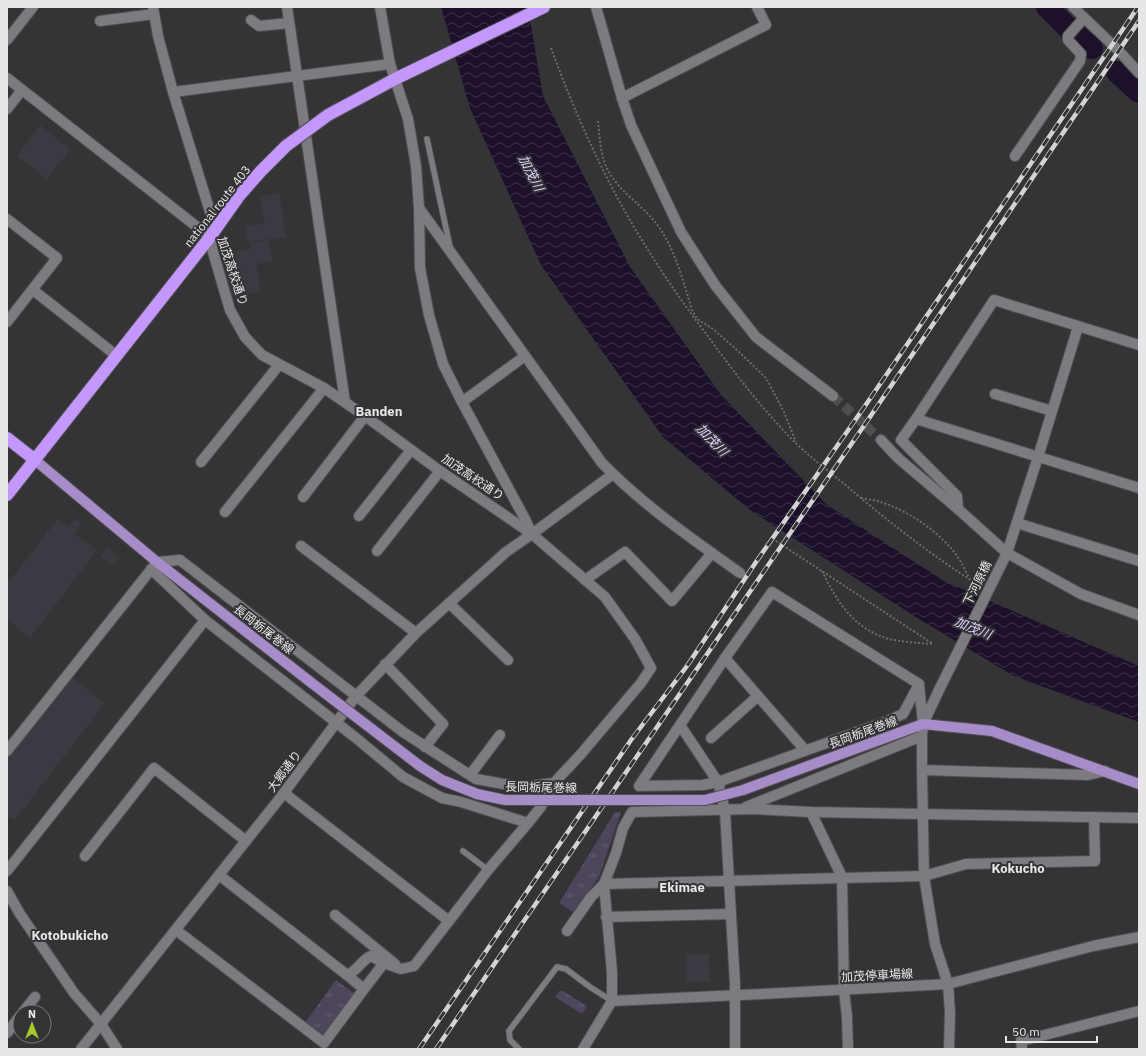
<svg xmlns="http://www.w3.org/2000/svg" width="1146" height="1056" font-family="'IBM Plex Sans','Noto Sans JP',sans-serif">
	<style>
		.built { fill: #3d3942 }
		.grass { fill: url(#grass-tufts) }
		.water { fill: url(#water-waves) }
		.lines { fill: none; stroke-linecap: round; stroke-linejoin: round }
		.river { stroke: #1c102b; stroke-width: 22 }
		.street-tunnel { stroke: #4f4e51; stroke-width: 10; stroke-dasharray: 10 5; stroke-linecap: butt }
		.lane-casing { stroke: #515052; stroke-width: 7 }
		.street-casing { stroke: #515052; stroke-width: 12 }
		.secondary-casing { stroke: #515052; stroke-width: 12 }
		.primary-casing { stroke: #515052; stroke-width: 12 }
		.highway-casing { stroke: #515052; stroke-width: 14 }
		.path { stroke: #6c6b6d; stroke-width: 2; stroke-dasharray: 2 2; stroke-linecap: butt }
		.lane { stroke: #7d7b7f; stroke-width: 5.5 }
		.street { stroke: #7d7b7f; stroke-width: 10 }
		.secondary { stroke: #7d7b7f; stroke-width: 10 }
		.primary { stroke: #a78cca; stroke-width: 10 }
		.highway { stroke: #c397fc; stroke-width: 12 }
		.rail-casing { stroke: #d3d2d4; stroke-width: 4.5 }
		.rail { stroke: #343336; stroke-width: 3; stroke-dasharray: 9; stroke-linecap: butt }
		.primary-bridge-casing { stroke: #515052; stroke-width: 12; stroke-linecap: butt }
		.highway-bridge-casing { stroke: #515052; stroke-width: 14; stroke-linecap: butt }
		.primary-bridge { stroke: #a78cca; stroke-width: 10 }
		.highway-bridge { stroke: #c397fc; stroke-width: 12 }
		.labels { text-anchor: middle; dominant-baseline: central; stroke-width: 4; stroke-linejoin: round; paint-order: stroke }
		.street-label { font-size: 12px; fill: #e7e6e8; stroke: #343336 }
		.water-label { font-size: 13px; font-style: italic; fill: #e0cdfc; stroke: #343336 }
		.neighbourhood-label { font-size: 13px; font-weight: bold; fill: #e7e6e8; stroke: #343336 }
	</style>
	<defs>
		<pattern id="grass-tufts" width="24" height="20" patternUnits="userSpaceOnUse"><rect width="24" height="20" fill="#4e445c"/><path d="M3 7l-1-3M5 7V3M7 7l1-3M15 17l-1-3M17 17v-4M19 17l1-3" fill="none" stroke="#685f73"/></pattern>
		<pattern id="water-waves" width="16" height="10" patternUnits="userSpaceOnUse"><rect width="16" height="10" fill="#1c102b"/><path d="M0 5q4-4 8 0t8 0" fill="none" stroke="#3d334a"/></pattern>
	</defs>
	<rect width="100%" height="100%" fill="#343336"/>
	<g class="built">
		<path d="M40 125 70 149 47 179 17 156Z"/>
		<path d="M279 193 286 237 248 242 245 226 265 223 260 196Z"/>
		<path d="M269 240 273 261 256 264 261 292 230 297 224 253 251 249 250 243Z"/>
		<path d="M75 519 82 523 74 534 97 550 30 638 7 619V584L57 520 68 527Z"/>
		<path d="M107 547 120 557 114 566 100 556Z"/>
		<path d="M73 678 105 703 15 820 7 816V759Z"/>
		<path d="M687 954H709L710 982H687Z"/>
	</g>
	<g class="grass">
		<path d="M615 812H621L599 877 573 912 559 903Z"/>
		<path d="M336 980 355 994 322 1038 304 1024Z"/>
		<path d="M559 991H563L587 1006 582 1014 555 997Z"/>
	</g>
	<path class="water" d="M441 7H528L543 96 630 267 721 395 827 505 944 581 1139 666V722L1014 676 919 619 750 510 663 437 541 265 470 108Z"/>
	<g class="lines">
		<g class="river">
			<path d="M1047 7 1069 29 1092 48"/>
			<path d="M1117 72 1139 92"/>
		</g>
		<path class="street-tunnel" d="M833 396 881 440"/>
		<g class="lane-casing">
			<g id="lane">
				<path d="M427 139 450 247"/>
				<path d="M463 851 488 870"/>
				<path d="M519 1049 510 1040 509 1031 557 967 566 969 590 987 612 1001"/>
			</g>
		</g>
		<g class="street-casing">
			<g id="street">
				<path d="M287 7 345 402"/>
				<path d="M596 7 622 98 631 125 681 232 715 285 756 337 833 396"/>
				<path d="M1073 7 1119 51 1139 73"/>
				<path d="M251 20 259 26 289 23"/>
				<path d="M100 21 154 14"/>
				<path d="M7 40 33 7"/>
				<path d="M7 78 210 237"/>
				<path d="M173 92 390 64"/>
				<path d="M622 98 766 25 757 7"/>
				<path d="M7 109 22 90"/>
				<path d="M1015 156 1080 61 1081 54 1068 40V36L1084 18"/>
				<path d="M419 208 602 463C643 505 692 539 740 573"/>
				<path d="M7 219 57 258 7 322"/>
				<path d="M33 290 117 356"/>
				<path d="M1139 345 994 300 916 419 1139 488"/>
				<path d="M995 394 1052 411"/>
				<path d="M462 402 525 356"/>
				<path d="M916 419 901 440 957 496 958 509"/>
				<path d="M881 440 898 458 958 509 1007 553 1081 594 1139 615"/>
				<path d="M201 462 279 365"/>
				<path d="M303 497 365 416"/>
				<path d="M225 512 324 388"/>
				<path d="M359 516 411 450"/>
				<path d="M1017 523 1139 561"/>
				<path d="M532 534 613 474"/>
				<path d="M301 546 416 633"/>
				<path d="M377 551 440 471"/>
				<path d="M1007 553 1038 457 1078 327"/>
				<path d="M151 569 205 620 356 738 403 777 442 798 461 802 528 823 540 808 554 783 581 754 641 683 651 668 635 639 605 597 532 534 440 471 365 416 324 388 262 355 245 337 230 310 213 252 210 237 211 215 173 92 158 36 153 7"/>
				<path d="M585 580 625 552 672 601 712 553"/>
				<path d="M449 603 508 660"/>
				<path d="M725 658 805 750"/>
				<path d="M385 664 443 724 425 747"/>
				<path d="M680 725 639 786 703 785 718 782 885 722 903 714 919 684"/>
				<path d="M711 738 758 696"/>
				<path d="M7 751 157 562 180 560 403 732 476 779 520 787 554 783"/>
				<path d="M922 770 1088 775 1105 771"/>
				<path d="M470 775 500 735"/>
				<path d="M284 793 449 921 414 966 401 969 384 963"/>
				<path d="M746 807 922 736"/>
				<path d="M811 812 842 877 844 990"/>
				<path d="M85 856 154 768 246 841"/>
				<path d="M7 871 205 620"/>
				<path d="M604 884 924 876 966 864 1095 861 1094 817"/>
				<path d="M604 884 612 972V1001"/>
				<path d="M7 891 20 914 74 993 101 1024 117 1049"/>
				<path d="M335 915 395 964"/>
				<path d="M606 917 731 914"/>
				<path d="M449 921 488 870 528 823"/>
				<path d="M176 930 324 1043 364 989"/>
				<path d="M567 931 591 897 604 884 616 853 623 828 632 812 752 809 811 812 1139 818"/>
				<path d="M371 956 384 963 364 989 347 975C358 971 361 960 371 956Z"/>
				<path d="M23 1012 35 997"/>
				<path d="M7 1033 20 1016"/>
				<path d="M735 1049V984L725 811 718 782 680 725 725 658 772 592 919 684 923 724 922 736V770L924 876 935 944 948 984"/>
				<path d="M1022 1049 1021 1041 1139 1011"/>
			</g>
		</g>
		<g class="secondary-casing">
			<g id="secondary">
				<path d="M923 724 939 690 1007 553"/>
				<path d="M219 875 347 975"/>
				<path d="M948 984 950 1013 949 1049"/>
				<path d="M844 990 847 1017 848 1049"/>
				<path d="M81 1049 280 798 356 696 416 633 506 552 532 534 525 519 462 402 443 364 429 315 420 268 419 208 416 166 408 119 390 64 380 7"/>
				<path d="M583 1049 612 1001 762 994 948 984 1093 946 1139 937"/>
			</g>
		</g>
		<g class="primary-casing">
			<g id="primary">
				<path d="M35 460 157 562 313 684"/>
				<path d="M871 743 923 724 992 731 1139 784"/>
			</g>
		</g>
		<g class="highway-casing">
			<g id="highway">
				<path d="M328 115 395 79 544 7"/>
				<path d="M7 438 35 460"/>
				<path d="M7 495 210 237 239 196 261 171 286 146"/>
			</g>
		</g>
		<g class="path">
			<path d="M551 48C575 114 607 185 645 245 664 276 685 306 707 335 731 368 756 401 784 431 801 450 822 466 842 482 885 519 932 556 980 586"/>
			<path d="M598 121C600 138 600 157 609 172 620 192 642 205 656 223 675 248 683 281 692 310L697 319 713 329 738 351 766 378 784 412 796 442"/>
			<path d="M861 498C867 499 874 500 880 502 908 510 943 534 959 559 963 565 966 572 969 578"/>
			<path d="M776 541 933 644"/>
			<path d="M822 571C837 602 854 629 889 639 903 642 918 643 932 644"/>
		</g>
		<use href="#lane" class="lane"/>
		<use href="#street" class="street"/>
		<use href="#secondary" class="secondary"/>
		<use href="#primary" class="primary"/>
		<use href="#highway" class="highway"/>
		<g class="rail-casing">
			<g id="rail">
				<path d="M419 1049 631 740 687 666 756 562 865 406 1138 7"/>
				<path d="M436 1049 874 411 1139 21"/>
			</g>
		</g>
		<use href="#rail" class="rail"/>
		<g class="primary-bridge-casing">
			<path id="primary-bridge" d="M313 684 420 766 442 780 477 794 505 800H705L743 790 871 743"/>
		</g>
		<g class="highway-bridge-casing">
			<path id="highway-bridge" d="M286 146 328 115"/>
		</g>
		<use href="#primary-bridge" class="primary-bridge"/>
		<use href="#highway-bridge" class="highway-bridge"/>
	</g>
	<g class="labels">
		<g class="street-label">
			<text transform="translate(217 206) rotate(-52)">national route 403</text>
			<text transform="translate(233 271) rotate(72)">加茂高校通り</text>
			<text transform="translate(473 477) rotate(34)">加茂高校通り</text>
			<text transform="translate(977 583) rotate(-64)">下河原橋</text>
			<text transform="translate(264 629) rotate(38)">長岡栃尾巻線</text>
			<text transform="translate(863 732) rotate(-20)">長岡栃尾巻線</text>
			<text transform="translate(284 771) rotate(-53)">大郷通り</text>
			<text transform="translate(541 787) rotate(1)">長岡栃尾巻線</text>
			<text transform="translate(877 975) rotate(-3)">加茂停車場線</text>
		</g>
		<g class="water-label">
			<text transform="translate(531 173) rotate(63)">加茂川</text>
			<text transform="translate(712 440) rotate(46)">加茂川</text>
			<text transform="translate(973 628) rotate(22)">加茂川</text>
		</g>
		<g class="neighbourhood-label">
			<text x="379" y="411">Banden</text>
			<text x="1018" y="868">Kokucho</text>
			<text x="682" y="887">Ekimae</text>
			<text x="70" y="935">Kotobukicho</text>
		</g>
	</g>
	<rect width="1146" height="1056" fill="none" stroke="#e7e6e8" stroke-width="16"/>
	<g transform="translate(32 1024)"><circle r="19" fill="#343336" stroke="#7c7b7d"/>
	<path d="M0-3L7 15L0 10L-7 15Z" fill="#a2c928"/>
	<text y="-6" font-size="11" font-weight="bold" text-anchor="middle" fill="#e7e6e8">N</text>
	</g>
	<path d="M1006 1036v6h91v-6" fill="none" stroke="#e7e6e8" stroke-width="2"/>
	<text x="1012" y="1036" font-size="12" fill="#e7e6e8" stroke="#343336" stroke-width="3" paint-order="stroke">50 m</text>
</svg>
